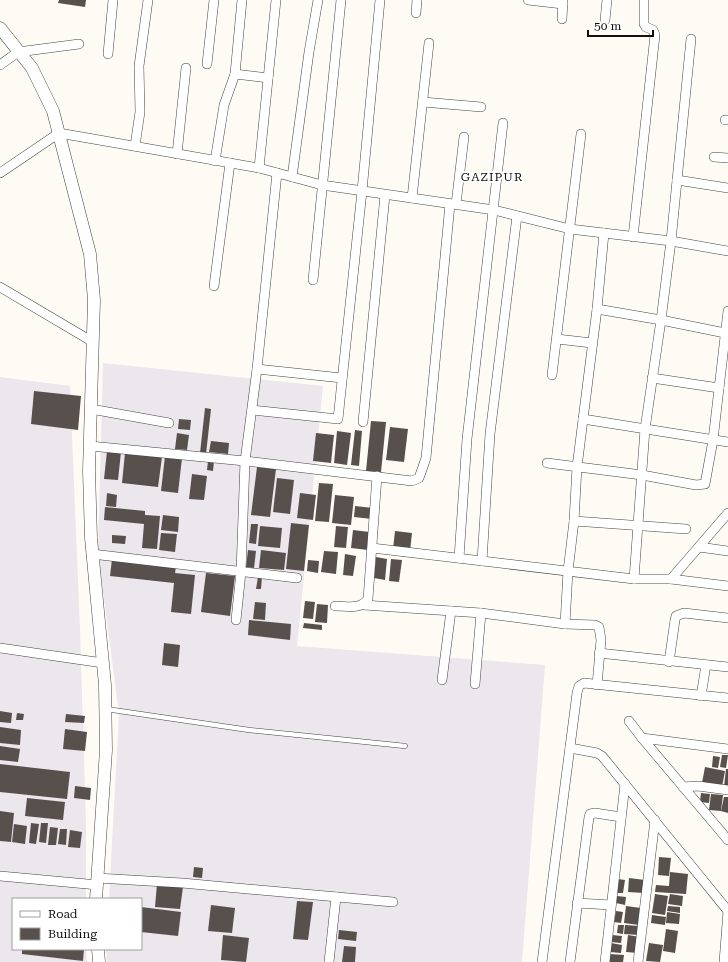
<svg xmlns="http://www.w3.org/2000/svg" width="728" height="962" font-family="'Roboto Serif',serif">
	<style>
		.industrial { fill: #ece6ed }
		.building { fill: #58504d }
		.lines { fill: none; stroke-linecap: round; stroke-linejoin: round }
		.service-casing { stroke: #434343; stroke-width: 5.5 }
		.minor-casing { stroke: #434343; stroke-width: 10 }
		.tertiary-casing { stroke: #434343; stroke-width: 13 }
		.service { stroke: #fff; stroke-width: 4.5 }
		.minor { stroke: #fff; stroke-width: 9 }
		.tertiary { stroke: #fff; stroke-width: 12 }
		.labels { text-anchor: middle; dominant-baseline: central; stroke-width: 4; stroke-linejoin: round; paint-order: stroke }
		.neighbourhood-label { font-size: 12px; letter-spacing: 1px; fill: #101010; stroke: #fff }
	</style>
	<rect width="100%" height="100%" fill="#fefbf4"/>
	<g class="industrial">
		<path d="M103 363 323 386 297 646 545 665 522 962H107L106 949H141V899H109L119 714 98 552Z"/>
		<path d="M0 377 70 386 80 630 86 824V899H13V949H86L87 962H0Z"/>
	</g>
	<g class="building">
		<path d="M59 0H86L85 7 58 3Z"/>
		<path d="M34 391 81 396 78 430 31 424Z"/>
		<path d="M205 408 211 409 206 454 200 453Z"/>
		<path d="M179 419 191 420 190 430 178 429Z"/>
		<path d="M371 421 386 422 381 472 366 471Z"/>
		<path d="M390 427 408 429 404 462 386 460Z"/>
		<path d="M355 430 362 431 359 466 351 465Z"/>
		<path d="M337 431 351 433 347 465 334 463Z"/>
		<path d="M177 433 189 435 187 450 175 449Z"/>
		<path d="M316 433 334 435 331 463 313 461Z"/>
		<path d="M211 441 229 443 228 454 209 452Z"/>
		<path d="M107 451 121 452 118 480 104 479Z"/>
		<path d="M125 453 162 457 158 487 122 483Z"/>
		<path d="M165 456 182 458 178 493 161 491Z"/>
		<path d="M208 461H214L213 471 207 470Z"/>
		<path d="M257 467 276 469 270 517 251 515Z"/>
		<path d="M192 474 207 476 204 500 189 499Z"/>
		<path d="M277 478 294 480 290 514 273 512Z"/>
		<path d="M319 483 333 484 329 522 315 521Z"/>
		<path d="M107 493 117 495 116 507 106 506Z"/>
		<path d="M300 493 316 495 313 520 297 518Z"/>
		<path d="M335 495 354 497 351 525 332 523Z"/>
		<path d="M355 506 373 508 372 519 354 517Z"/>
		<path d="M105 507 145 511V515L160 516 157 549 142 548 144 524 104 520Z"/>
		<path d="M163 515 179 517 178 532 161 530Z"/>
		<path d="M291 523 309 525 304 571 286 569Z"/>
		<path d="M251 524H258L256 544 249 543Z"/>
		<path d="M260 526 282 528 280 548 258 546Z"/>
		<path d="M336 526 348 527 346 548 334 547Z"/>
		<path d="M353 530 370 532 368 550 351 548Z"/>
		<path d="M395 531 412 533 410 551 393 549Z"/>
		<path d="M161 533 177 534 175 552 159 550Z"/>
		<path d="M112 535 126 536 125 544 112 543Z"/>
		<path d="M248 550 256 551 254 568 246 567Z"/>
		<path d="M261 550 286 553 284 570 259 568Z"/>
		<path d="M324 551 338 552 336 574 321 572Z"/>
		<path d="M345 554 356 556 353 576 343 575Z"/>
		<path d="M376 557 387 559 385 580 374 578Z"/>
		<path d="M112 559 176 567 175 573 195 575 191 614 171 612 174 583 110 576Z"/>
		<path d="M391 559 402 560 399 582 389 581Z"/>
		<path d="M308 560 319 561 318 573 307 571Z"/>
		<path d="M206 573 235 576 230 616 201 612Z"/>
		<path d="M258 577H262L261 589H256Z"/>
		<path d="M305 601 315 602 313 619 303 618Z"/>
		<path d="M255 602 266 603 265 620 253 619Z"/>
		<path d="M317 604 328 605 327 623 315 622Z"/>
		<path d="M249 620 291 624 290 640 248 635Z"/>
		<path d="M304 623 322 625V630L303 628Z"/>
		<path d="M164 643 180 645 178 667 162 665Z"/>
		<path d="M0 711 12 713 11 723 0 722Z"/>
		<path d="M17 713 24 714 23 720H16Z"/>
		<path d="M66 714 85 716 84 723 65 722Z"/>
		<path d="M0 727 21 730 20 745 0 743Z"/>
		<path d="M65 729 87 732 85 751 63 749Z"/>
		<path d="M0 746 20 749 18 762 0 760Z"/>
		<path d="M722 755H728L726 768 720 767Z"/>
		<path d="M713 756 720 757 718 768 712 767Z"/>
		<path d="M0 764 70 772 67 799 0 792Z"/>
		<path d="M705 767 725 771 722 787 702 783Z"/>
		<path d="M726 769H728V787L724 786Z"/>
		<path d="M75 786 91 788 90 800 74 798Z"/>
		<path d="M701 793 710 794 709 803 700 802Z"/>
		<path d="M711 794 723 795 721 811 709 810Z"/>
		<path d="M724 797H728V813L721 811Z"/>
		<path d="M27 798 65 802 63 820 25 816Z"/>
		<path d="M0 811 14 813 11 842 0 841Z"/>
		<path d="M31 823 39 824 36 844 29 843Z"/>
		<path d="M41 823H48L46 843 39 842Z"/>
		<path d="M14 824 27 826 25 844 12 842Z"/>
		<path d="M50 827 58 828 56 845H48Z"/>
		<path d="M60 829H67L66 845 58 844Z"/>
		<path d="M70 830 82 832 80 848 68 847Z"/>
		<path d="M659 857 671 858 669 876 658 875Z"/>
		<path d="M194 867 203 868 202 878 193 877Z"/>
		<path d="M670 872 688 874 686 894 655 892 656 885 669 886Z"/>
		<path d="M629 878 645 880 644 893 628 892Z"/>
		<path d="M618 879 625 880 623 893H617Z"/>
		<path d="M157 884 183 887 180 909 155 907Z"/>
		<path d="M655 894 668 896 665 915 652 913Z"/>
		<path d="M670 894 683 896 682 906 668 904Z"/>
		<path d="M617 896 626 897 625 905 616 903Z"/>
		<path d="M297 901 313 902 308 940 293 939Z"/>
		<path d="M211 905 235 908 232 933 208 931Z"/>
		<path d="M626 906 641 908 639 925 624 923Z"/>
		<path d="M668 906 680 907V913L667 911Z"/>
		<path d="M141 907 181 912 178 936 141 932Z"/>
		<path d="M616 911 623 912 621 923 614 922Z"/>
		<path d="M667 912 680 914 679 924 666 923Z"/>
		<path d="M652 915 666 917 665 925 651 923Z"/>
		<path d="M618 925H624L623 934 617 933Z"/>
		<path d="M625 925 640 926 639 935 624 934Z"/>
		<path d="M666 929 678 931 675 953 663 951Z"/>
		<path d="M339 930 357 932 356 941 338 939Z"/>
		<path d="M223 935 249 938 246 962 221 960Z"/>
		<path d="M612 935 622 936 621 943 611 942Z"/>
		<path d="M628 935 640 937 638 953 626 952Z"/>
		<path d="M611 943 622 945 621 953 610 952Z"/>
		<path d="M649 943 663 945 660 962 646 961Z"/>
		<path d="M344 946 356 947 355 962H342Z"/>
		<path d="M22 949H84L83 961 22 954Z"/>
		<path d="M610 954 624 955 623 962H609Z"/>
	</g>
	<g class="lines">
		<g class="service-casing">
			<path id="service" d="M106 709 249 730 405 746"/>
		</g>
		<g class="minor-casing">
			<g id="minor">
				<path d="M528 0 563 4"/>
				<path d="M416 13 417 0"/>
				<path d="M562 19 563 0"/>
				<path d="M605 20 607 0"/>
				<path d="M108 54 113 0"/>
				<path d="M207 64 214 0"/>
				<path d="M0 65 18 52 79 44"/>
				<path d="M235 74 268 78"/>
				<path d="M423 102 481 107"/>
				<path d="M725 120H728"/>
				<path d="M135 146 140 112 139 66 148 0"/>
				<path d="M177 154 186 68"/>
				<path d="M714 157 728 158"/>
				<path d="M215 161 224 105 235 74 242 0"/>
				<path d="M259 168 276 0"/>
				<path d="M0 173 59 133 259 168 322 185 494 210 570 229 671 241 728 251"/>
				<path d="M292 177 309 52 318 0"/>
				<path d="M677 180 728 188"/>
				<path d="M412 198 429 43"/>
				<path d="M456 204 464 137"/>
				<path d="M633 237 655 35 653 30 646 27 644 24V0"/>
				<path d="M313 280 341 0"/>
				<path d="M214 286 230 163"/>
				<path d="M0 287 93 342"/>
				<path d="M597 309 661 320 725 333"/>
				<path d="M557 339 592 343"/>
				<path d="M257 369 342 378"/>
				<path d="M552 375 581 134"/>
				<path d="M652 378 719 388"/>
				<path d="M91 409 169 423"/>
				<path d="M252 410 338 419 362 191 380 0"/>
				<path d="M583 419 728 442"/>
				<path d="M363 422 385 195"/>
				<path d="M90 446 245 461 412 481 419 478 426 458 450 204"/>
				<path d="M547 463 642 475 696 485 705 484 713 440 728 311"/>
				<path d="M574 521 686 529"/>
				<path d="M699 547 728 551"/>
				<path d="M372 548 634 579H671L728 586"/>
				<path d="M92 554 297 578"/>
				<path d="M459 558 467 439 503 123"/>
				<path d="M482 561 490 434 517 216"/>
				<path d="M634 579 645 429 661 320 671 241 691 39"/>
				<path d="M671 579 728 513"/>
				<path d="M364 605 481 613 565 624 595 625 599 627 601 640 597 685"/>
				<path d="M335 606C348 606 360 610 368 599L377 476"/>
				<path d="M236 620 241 572 245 461 257 369 277 173"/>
				<path d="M565 624 568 571 574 521 577 467 597 309 604 233"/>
				<path d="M0 648 103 663"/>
				<path d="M599 653 728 667"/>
				<path d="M669 662 675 620 676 616 684 613 728 618"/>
				<path d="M442 680 451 611"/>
				<path d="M475 684 481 613"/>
				<path d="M701 696 706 665"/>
				<path d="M629 721 642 738 728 840"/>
				<path d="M642 738 728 749"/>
				<path d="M570 748 597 753 602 756 728 911"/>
				<path d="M683 787 698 786 728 790"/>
				<path d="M0 876 98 885"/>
				<path d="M97 878 182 883 393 902"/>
				<path d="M577 903 611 905"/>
				<path d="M329 962 336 897"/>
				<path d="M542 962 577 693 579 686 584 683 728 698"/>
				<path d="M570 962 589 817 590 814 595 813 621 817"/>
				<path d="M605 962 625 784"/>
				<path d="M638 962 655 820"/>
				<path d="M724 962 728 911"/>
			</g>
		</g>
		<g class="tertiary-casing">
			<g id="tertiary">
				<path d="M0 28 32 68 53 111 90 254 94 300 89 471 91 538 105 685 106 750 96 899"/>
				<path d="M98 949 99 962"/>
			</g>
		</g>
		<use href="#service" class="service"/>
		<use href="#minor" class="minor"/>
		<use href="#tertiary" class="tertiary"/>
	</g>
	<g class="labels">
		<g class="neighbourhood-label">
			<text x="492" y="177">GAZIPUR</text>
		</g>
	</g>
	<rect x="12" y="898" width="130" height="52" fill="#ffffff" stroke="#9f9f9f"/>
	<rect x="20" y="911" width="20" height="6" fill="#ffffff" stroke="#9f9f9f"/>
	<text x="48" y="918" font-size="12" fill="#101010">Road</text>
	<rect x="20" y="928" width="20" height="12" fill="#58504d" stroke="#9f9f9f"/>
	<text x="48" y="938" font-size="12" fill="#101010">Building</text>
	<path d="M588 30v6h65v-6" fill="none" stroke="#101010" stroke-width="2"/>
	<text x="594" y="30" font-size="12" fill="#101010" stroke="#ffffff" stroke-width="3" paint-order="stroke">50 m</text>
</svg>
